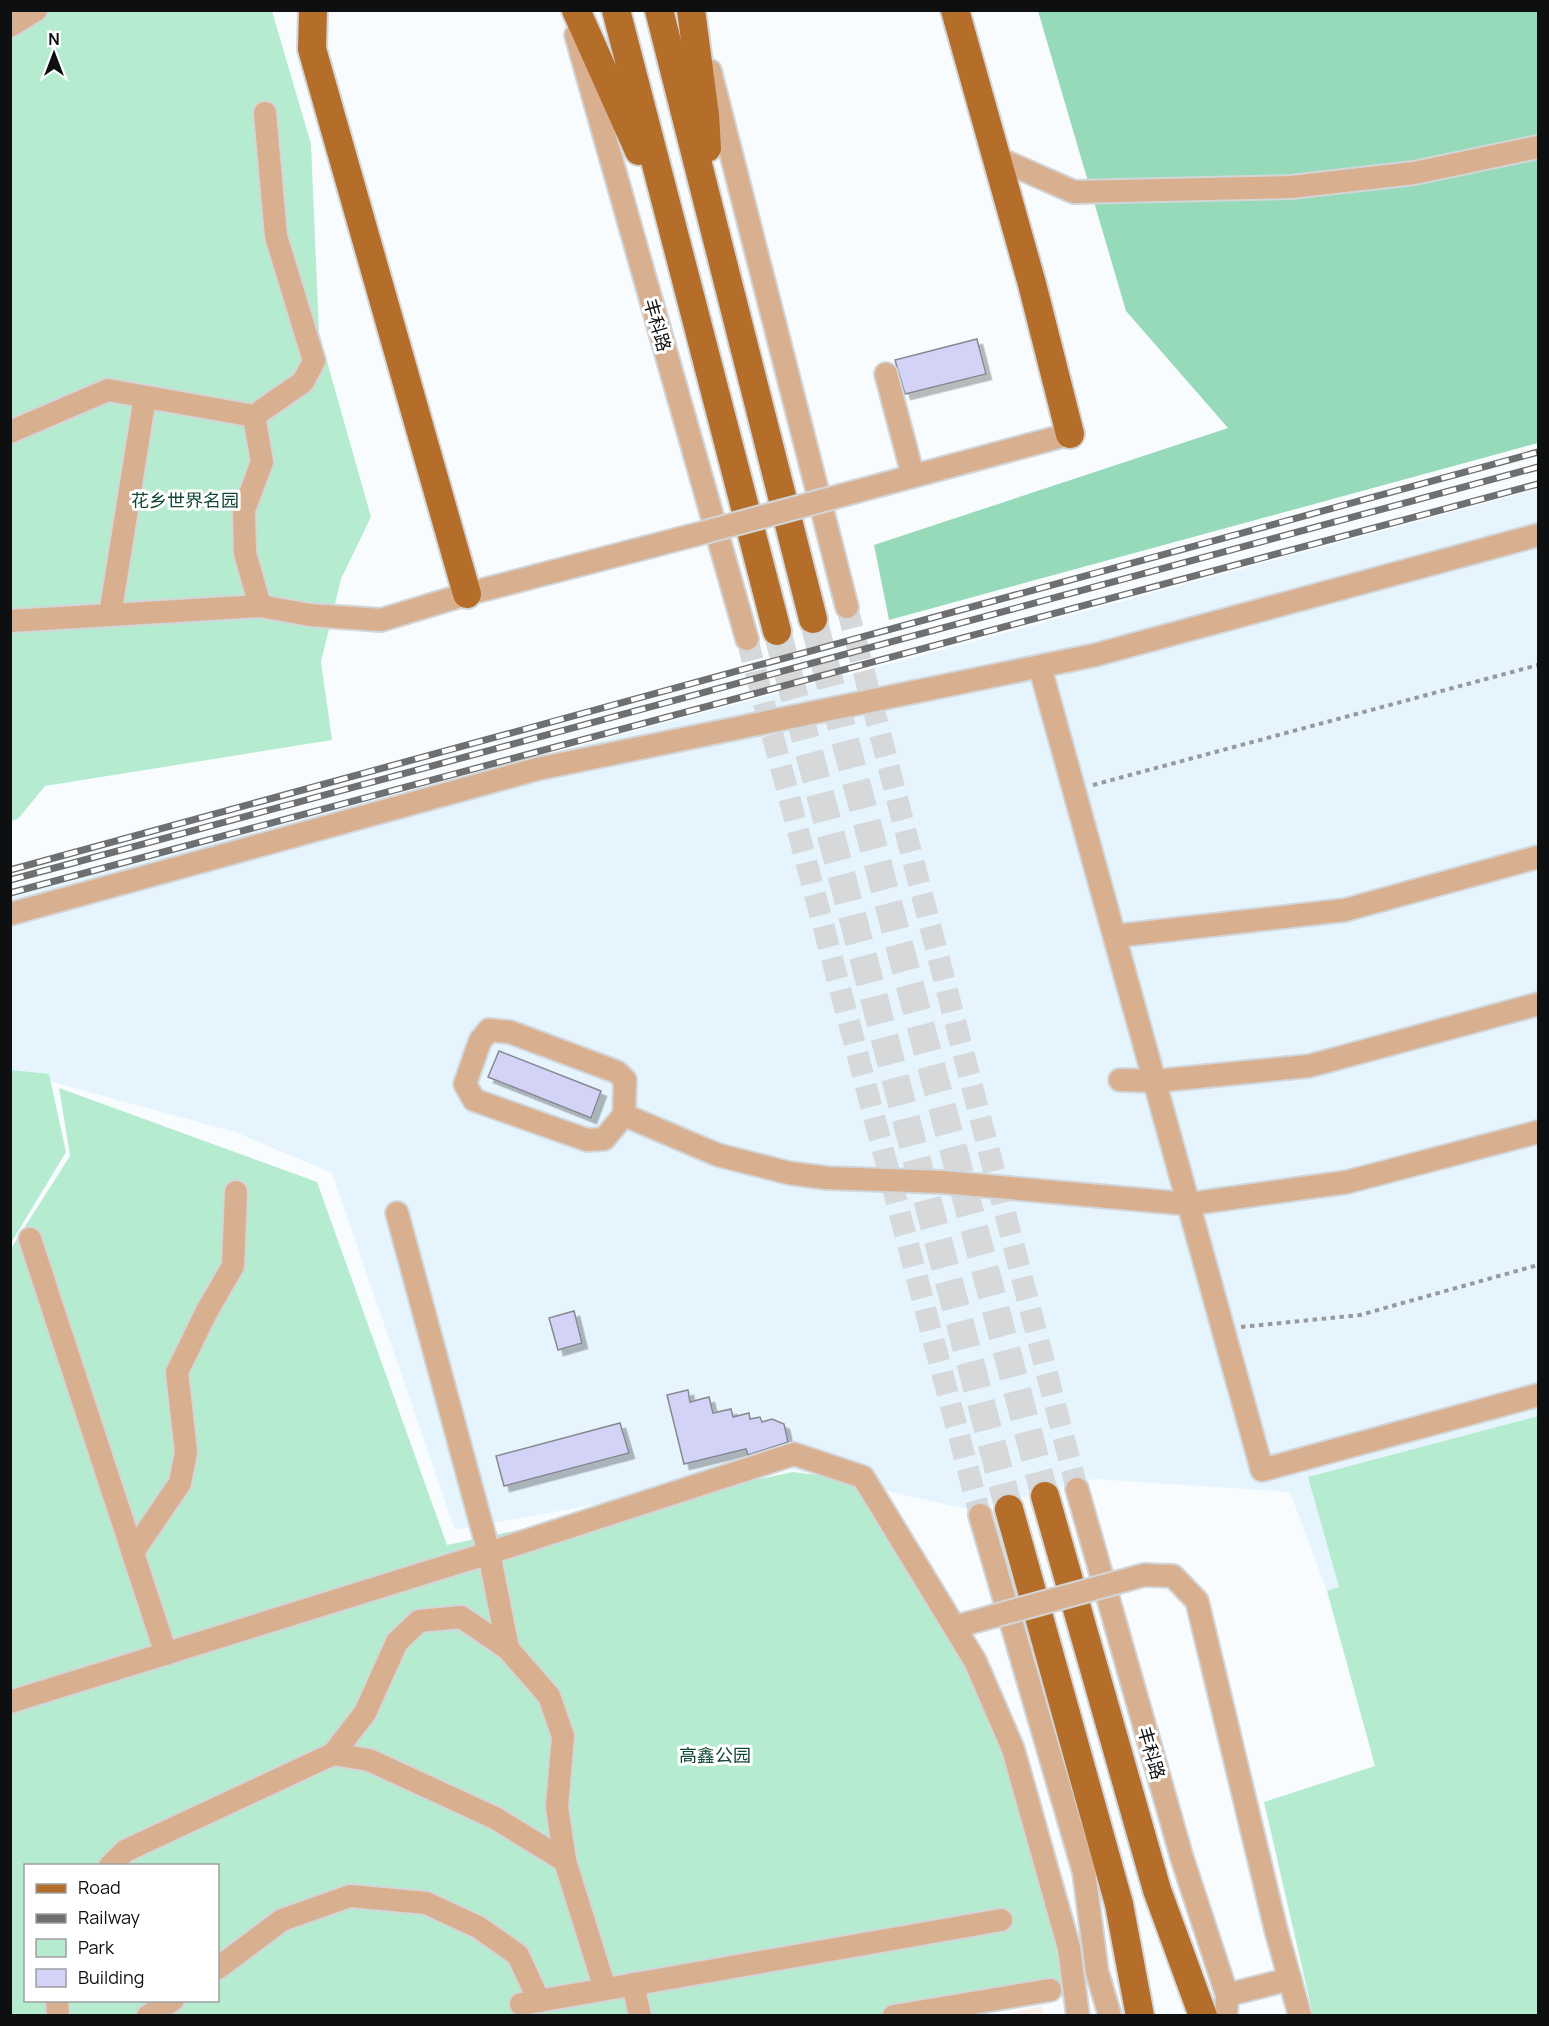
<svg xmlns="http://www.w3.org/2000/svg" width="1549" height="2026" font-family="Manrope,'Noto Sans SC',sans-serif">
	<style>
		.commercial { fill: #fcefe7 }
		.built { fill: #e6f4fe }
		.green { fill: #b5ecd0; fill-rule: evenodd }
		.forest { fill: #96dab9 }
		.building { fill: #d2d3f7; stroke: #888990; stroke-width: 1.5; filter: url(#shadow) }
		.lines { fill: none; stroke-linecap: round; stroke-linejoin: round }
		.minor-tunnel { stroke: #d6d8da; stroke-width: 22; stroke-dasharray: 22 11; stroke-linecap: butt }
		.major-tunnel { stroke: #d6d8da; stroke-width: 28; stroke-dasharray: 28 14; stroke-linecap: butt }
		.minor-casing { stroke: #d3d6d8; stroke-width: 26 }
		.major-casing { stroke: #d3d6d8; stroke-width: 32 }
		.path { stroke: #979a9c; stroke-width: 4; stroke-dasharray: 4.5 4.5; stroke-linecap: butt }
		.minor { stroke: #d8b090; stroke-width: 22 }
		.major { stroke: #b56d2a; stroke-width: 28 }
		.rail-casing { stroke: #6d6f71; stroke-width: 7 }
		.rail { stroke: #fff; stroke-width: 4.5; stroke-dasharray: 14; stroke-linecap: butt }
		.minor-bridge-casing { stroke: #d3d6d8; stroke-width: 26; stroke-linecap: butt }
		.minor-bridge { stroke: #d8b090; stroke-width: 22 }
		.labels { text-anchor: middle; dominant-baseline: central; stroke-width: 6; stroke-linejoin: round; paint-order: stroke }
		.street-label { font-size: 18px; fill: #0d0f11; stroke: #fff }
		.park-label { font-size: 18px; fill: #134934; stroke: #fff }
	</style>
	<defs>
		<filter id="shadow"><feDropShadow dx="5.5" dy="5.5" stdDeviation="0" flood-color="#0004"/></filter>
	</defs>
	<rect width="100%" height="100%" fill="#f9fcfe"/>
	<path class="commercial" d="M1041 2006 1044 2015H1005Z"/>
	<path class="built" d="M1538 489V1416L1488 1430 1339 1588 1327 1591 1290 1492 1094 1479 971 1510 790 1469 455 1530 332 1173 235 1132 52 1082 11 1079V895L927 654Z"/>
	<g class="green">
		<path d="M11 11H272L311 144 319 333 371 517 341 579 321 662 332 740 45 786 18 819 11 821Z"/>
		<path d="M11 1070 49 1074 66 1152 11 1243Z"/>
		<path d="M59 1088 317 1182 447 1545 793 1472 850 1479 978 1683 1054 1918 1066 1996 955 2016 11 2015 10 1250 70 1156ZM26 1866H218V2000H26Z"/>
		<path d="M1538 1416V2015H1313L1264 1802 1375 1766 1327 1591 1339 1587 1308 1477Z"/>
	</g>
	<path class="forest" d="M1038 11H1538V443L889 620 874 545 1228 428 1126 311Z"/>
	<g class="building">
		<path d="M977 339 986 374 905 394 895 360Z"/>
		<path d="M499 1051 601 1091 591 1118 488 1077Z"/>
		<path d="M574 1311 582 1343 558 1350 549 1318Z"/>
		<path d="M688 1390 690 1402 709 1397 713 1413 731 1409 733 1417 749 1413 750 1419 760 1417 762 1422 772 1419 784 1424 788 1442 748 1455 746 1449 684 1464 667 1395Z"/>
		<path d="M620 1423 629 1453 504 1486 496 1456Z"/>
	</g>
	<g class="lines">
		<g class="minor-tunnel">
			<path d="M847 607 1077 1489"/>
			<path d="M747 639 980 1515"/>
		</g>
		<g class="major-tunnel">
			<path d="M813 619 1045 1496"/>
			<path d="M777 631 1009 1509"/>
		</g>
		<g class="minor-casing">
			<g id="minor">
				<path d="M10 26 36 10"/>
				<path d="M576 35 747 639"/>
				<path d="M710 71 847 607"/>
				<path d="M997 158 1074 192 1291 187 1414 173 1538 147"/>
				<path d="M886 374 913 476"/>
				<path d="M254 416 262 462 244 510 245 553 260 606"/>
				<path d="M10 432 108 390 254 416 303 382 314 361 276 236 265 113"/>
				<path d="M843 495 1070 434"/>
				<path d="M110 615 145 397"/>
				<path d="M10 621 260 606 310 615 381 620 467 594 698 534"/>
				<path d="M1040 667 1262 1470 1538 1395"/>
				<path d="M10 914 537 769 1095 655 1538 535"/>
				<path d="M1115 936 1345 910 1538 857"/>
				<path d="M489 1030 510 1032 617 1072 625 1080 624 1115 604 1139 587 1140 474 1100 465 1084 480 1041Z"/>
				<path d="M1120 1080 1155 1081 1309 1066 1538 1004"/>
				<path d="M624 1115 718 1155 789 1173 827 1178 942 1182 1189 1204 1347 1182 1538 1132"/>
				<path d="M397 1213 489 1553 508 1649"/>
				<path d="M30 1239 166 1654"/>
				<path d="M1077 1489 1182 1858 1227 1995 1226 2016"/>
				<path d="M980 1515 1084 1872 1097 1972 1110 2016"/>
				<path d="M133 1552 180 1483 186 1452 177 1372 207 1311 233 1266 236 1192"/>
				<path d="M1144 1575 1173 1576 1197 1601 1276 1930 1300 2016"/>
				<path d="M955 1627 994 1616"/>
				<path d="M10 1702 489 1553 794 1454 863 1477 975 1661 1013 1749 1069 1948 1078 2016"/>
				<path d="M333 1754 369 1760 495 1818 565 1861"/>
				<path d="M110 1866 125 1851 333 1754 365 1713 397 1642 419 1621 461 1617 508 1649 549 1696 563 1736 557 1807 565 1861 605 1989"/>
				<path d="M218 1968 282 1920 350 1896 426 1903 478 1927 518 1955 539 2001"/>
				<path d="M633 1984 640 2016"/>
				<path d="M1227 1995 1290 1979"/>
				<path d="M57 2000 58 2016"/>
				<path d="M521 2004 1001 1920"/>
				<path d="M148 2016 173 2000"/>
				<path d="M894 2016 1050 1990"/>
			</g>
		</g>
		<g class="major-casing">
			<g id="major">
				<path d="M313 10 312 49 467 594"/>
				<path d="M576 10 639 151"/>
				<path d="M616 10 777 631"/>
				<path d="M659 10 813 619"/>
				<path d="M691 10 705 115 707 148"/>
				<path d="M955 10 1032 284 1070 434"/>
				<path d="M1045 1496 1157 1890 1203 2016"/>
				<path d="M1009 1509 1119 1904 1140 2016"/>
			</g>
		</g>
		<g class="path">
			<path d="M1093 785 1538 665"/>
			<path d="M1241 1327 1360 1315 1538 1265"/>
		</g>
		<use href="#minor" class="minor"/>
		<use href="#major" class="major"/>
		<g class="rail-casing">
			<g id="rail">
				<path d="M10 870 1538 452"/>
				<path d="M10 880 1538 467"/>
				<path d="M10 893 1538 484"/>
			</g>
		</g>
		<use href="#rail" class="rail"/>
		<g class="minor-bridge-casing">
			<g id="minor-bridge">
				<path d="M698 534 843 495"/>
				<path d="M994 1616 1144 1575"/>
			</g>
		</g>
		<use href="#minor-bridge" class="minor-bridge"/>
	</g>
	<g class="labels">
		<g class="street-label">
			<text transform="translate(658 325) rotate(74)">丰科路</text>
			<text transform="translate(1152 1753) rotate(74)">丰科路</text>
		</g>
		<g class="park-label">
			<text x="185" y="500">花乡世界名园</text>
			<text x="715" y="1755">高鑫公园</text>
		</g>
	</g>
	<rect width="1549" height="2026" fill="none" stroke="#0d0f11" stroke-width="24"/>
	<rect x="24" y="1864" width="195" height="138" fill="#ffffff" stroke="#9e9fa0" stroke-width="1.5"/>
	<rect x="36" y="1884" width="30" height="9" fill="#b56d2a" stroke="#9e9fa0" stroke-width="1.5"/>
	<text x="78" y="1894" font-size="18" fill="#0d0f11">Road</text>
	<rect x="36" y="1914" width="30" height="9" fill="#6d6f71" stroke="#9e9fa0" stroke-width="1.5"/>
	<text x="78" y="1924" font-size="18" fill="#0d0f11">Railway</text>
	<rect x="36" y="1939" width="30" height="18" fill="#b5ecd0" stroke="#9e9fa0" stroke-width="1.5"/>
	<text x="78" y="1954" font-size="18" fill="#0d0f11">Park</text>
	<rect x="36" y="1969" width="30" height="18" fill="#d2d3f7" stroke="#9e9fa0" stroke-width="1.5"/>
	<text x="78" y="1984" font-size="18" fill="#0d0f11">Building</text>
	<g transform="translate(54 54)" stroke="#ffffff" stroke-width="4.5" paint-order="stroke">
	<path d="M0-4.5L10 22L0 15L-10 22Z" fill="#0d0f11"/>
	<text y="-9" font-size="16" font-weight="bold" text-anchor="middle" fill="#0d0f11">N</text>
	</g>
</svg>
